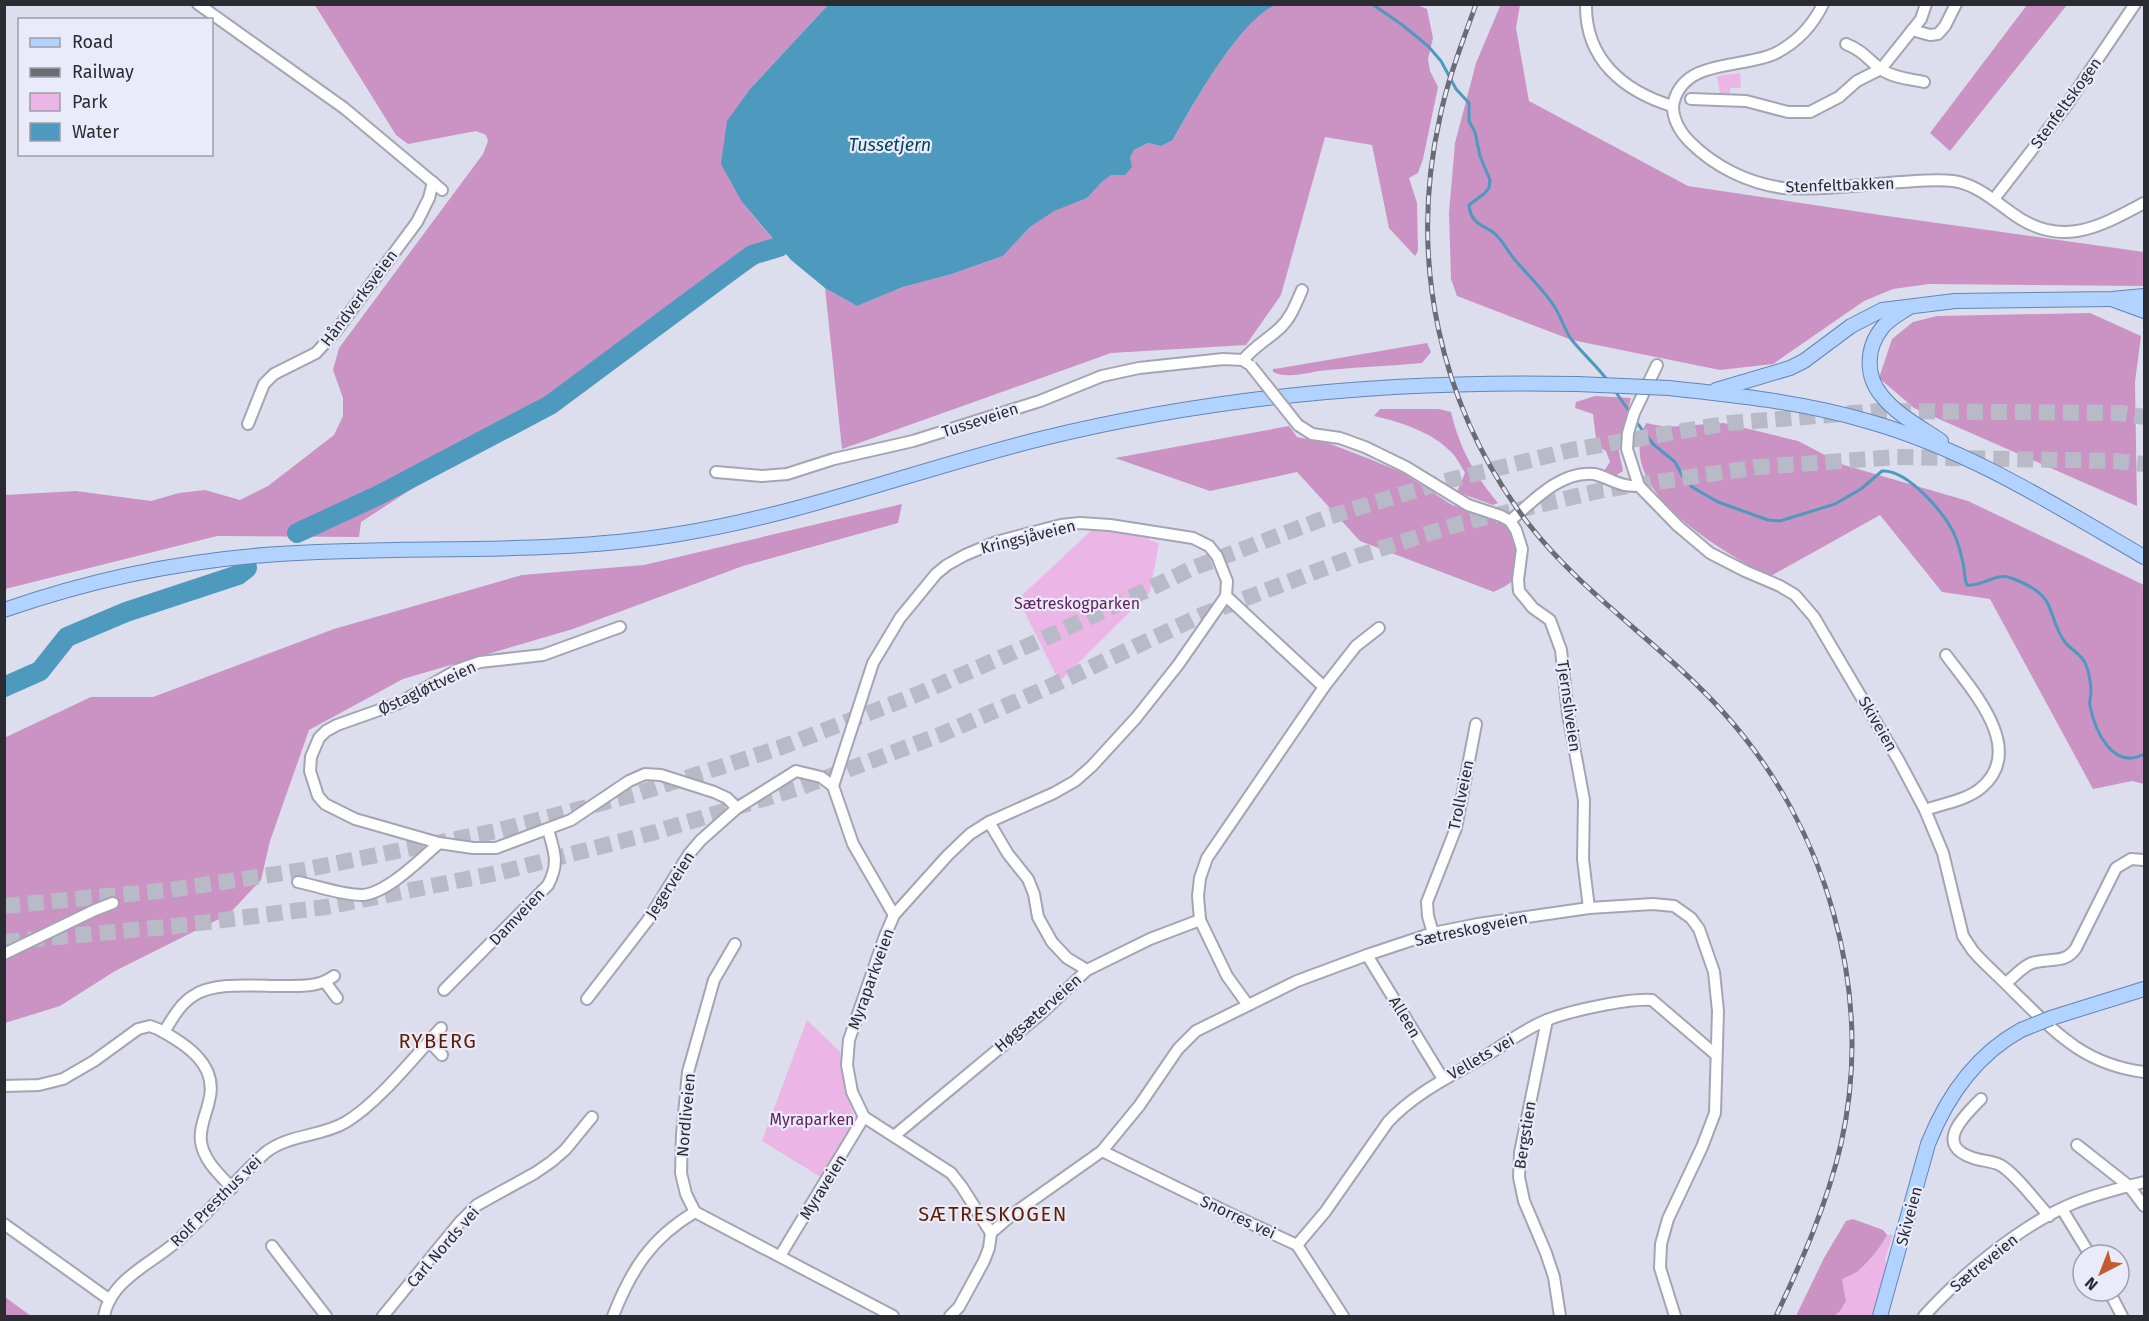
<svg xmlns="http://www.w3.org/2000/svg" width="2149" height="1321" font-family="'Fira Sans',sans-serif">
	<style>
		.green { fill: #ebb5e5 }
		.forest { fill: #ca93c4 }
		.water { fill: #4e99be }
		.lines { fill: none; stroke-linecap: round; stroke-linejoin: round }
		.stream { stroke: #4e99be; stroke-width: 3 }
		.river { stroke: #4e99be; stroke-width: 20 }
		.highway-tunnel { stroke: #b9bac7; stroke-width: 16; stroke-dasharray: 16 8; stroke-linecap: butt }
		.minor-casing { stroke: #a4a5b3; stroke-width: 14 }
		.major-casing { stroke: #6285b7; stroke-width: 16 }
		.minor { stroke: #fff; stroke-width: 10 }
		.major { stroke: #b2d3ff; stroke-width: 14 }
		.rail-casing { stroke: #6a6c74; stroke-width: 5 }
		.rail { stroke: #eaebfa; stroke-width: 3; stroke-dasharray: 9; stroke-linecap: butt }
		.minor-bridge-casing { stroke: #a4a5b3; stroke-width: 14; stroke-linecap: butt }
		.major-bridge-casing { stroke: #6285b7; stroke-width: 16; stroke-linecap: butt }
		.minor-bridge { stroke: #fff; stroke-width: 10 }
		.major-bridge { stroke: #b2d3ff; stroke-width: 14 }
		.labels { text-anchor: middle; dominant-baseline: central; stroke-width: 4.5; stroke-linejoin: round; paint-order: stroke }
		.street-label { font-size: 16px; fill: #2b2c31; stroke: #eaebfa }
		.park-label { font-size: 16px; fill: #5f1e5c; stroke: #eaebfa }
		.water-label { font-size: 18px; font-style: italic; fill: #00435d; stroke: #eaebfa }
		.quarter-label { font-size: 20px; letter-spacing: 1.5px; fill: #5c1d00; stroke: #eaebfa }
	</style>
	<rect width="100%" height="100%" fill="#dcdeed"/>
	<g class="green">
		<path d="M1740 73 1741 88H1730V100H1721L1717 76Z"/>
		<path d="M1093 529 1149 537V540L1159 543 1150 592 1062 679 1056 675 1018 599Z"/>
		<path d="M807 1020 840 1052 844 1088 854 1115 850 1132 824 1179 762 1141Z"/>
		<path d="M1887 1235H1893L1885 1259 1887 1266 1873 1316H1834L1840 1311 1846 1301 1842 1280C1848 1275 1854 1275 1859 1270 1870 1260 1880 1248 1887 1235Z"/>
	</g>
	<g class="forest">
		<path d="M1276 4H1415L1427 9 1433 38 1428 59 1430 71 1438 87 1423 159 1418 173 1409 178 1417 203 1418 251 1415 256 1389 228 1372 145 1325 137 1281 295 1246 345 1111 353 842 449 825 288 857 306 903 287 952 274 1003 256 1030 227 1054 210 1087 198 1103 181 1130 158 1134 150 1148 143 1161 146 1173 140C1192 106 1241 18 1276 4Z"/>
		<path d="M1501 4 1520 5 1516 28 1529 101 1688 186 1887 216 2144 252V286L1929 284 1893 289 1864 301 1773 364 1720 370 1572 340 1457 296 1451 279 1449 213 1455 143 1476 63Z"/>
		<path d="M315 5H828L750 89 727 122 742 202 781 249 361 522 359 537 217 536 5 589V495L76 491 151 501 179 493 205 490 240 500 268 486 334 435 343 416V398L333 370 339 348 483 154 488 141 486 135 476 131 408 144 396 135Z"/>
		<path d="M2027 5H2067L1950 151 1930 133Z"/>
		<path d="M2090 313 2141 336 2135 382 2137 506 1914 408 1879 378 1892 339 1913 322 1937 316Z"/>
		<path d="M1427 343 1431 352 1422 363C1391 366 1359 367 1328 370 1311 371 1289 380 1273 372V369L1281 368Z"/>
		<path d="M1595 396 1631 398 1618 447 1623 471 1615 476 1604 471 1610 462 1606 451 1597 446 1593 414 1575 408 1576 402Z"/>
		<path d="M1380 409H1439L1451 412C1460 449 1474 474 1498 503L1493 505 1457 492 1465 473C1461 466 1457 458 1452 453 1433 432 1400 422 1374 416Z"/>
		<path d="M1646 423 1666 427 1724 423 1798 441 1844 465 1968 501 2144 585V784L2132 781 2093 789 1990 599 1942 592 1880 515 1769 577C1722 550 1612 491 1646 423Z"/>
		<path d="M1289 426 1297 437 1328 443 1372 460 1403 473 1452 505 1498 519 1512 529C1515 544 1521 568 1511 582 1507 586 1499 589 1494 592L1360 541 1297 472 1210 491 1115 458Z"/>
		<path d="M902 504 898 523 743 566 573 629 403 679 309 730 270 841 261 880 229 914 115 971 60 1006 5 1023 4 738 91 697H153L334 629 522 575 644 565Z"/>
		<path d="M1853 1219 1883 1230 1887 1235C1880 1248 1870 1260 1859 1270 1854 1275 1848 1275 1842 1280L1846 1301 1840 1311 1834 1316H1796L1824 1258 1846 1221Z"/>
		<path d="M5 1297 31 1316H5Z"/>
	</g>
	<path class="water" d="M828 5V4L1276 5C1241 18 1192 106 1173 140L1161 146 1148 143 1134 150 1130 158 1132 167 1125 175H1111L1103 181 1087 198 1054 211 1030 227 1003 256 952 274 903 287 857 306 825 288 791 260 742 202 721 164 727 121 750 89Z"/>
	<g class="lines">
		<g class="stream">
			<path d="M1372 4 1401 24 1428 46 1441 61 1456 89 1469 103V121L1475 132 1480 156 1490 180 1489 188 1485 193 1469 205C1471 228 1488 224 1499 238 1505 245 1509 253 1515 260 1528 275 1543 289 1554 306 1561 316 1564 329 1571 339 1583 354 1597 366 1608 381"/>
			<path d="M1615 391 1629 411"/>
			<path d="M1637 423 1653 444 1675 462 1682 475 1692 487 1718 502 1768 520 1780 521 1835 504 1861 489 1882 471C1907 469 1947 515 1955 536 1959 545 1961 554 1963 563 1965 570 1964 579 1967 585 1982 587 1996 572 2011 578 2025 583 2042 591 2048 604 2054 617 2056 631 2065 642 2071 650 2083 655 2086 665 2089 672 2091 685 2091 692 2091 697 2089 700 2090 706 2095 731 2113 771 2144 754"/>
		</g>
		<g class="river">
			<path d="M297 533 379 495 550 405 752 255 779 247"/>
			<path d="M4 687 40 671 67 637 126 612 238 575 247 568"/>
		</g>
		<g class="highway-tunnel">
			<path d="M4 906 169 890 303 870 496 831 636 794 779 748 918 694 1041 640 1193 568 1325 518 1442 482 1571 450 1730 423 1879 411 2121 413 2144 417"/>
			<path d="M4 942 176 926 326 907 502 872 652 833 799 788 942 734 1062 681 1202 615 1351 558 1462 523 1603 490 1758 467 1897 457 2117 461 2144 464"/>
		</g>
		<g class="minor-casing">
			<g id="minor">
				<path d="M198 4 344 108 442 190"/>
				<path d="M1586 4C1585 60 1624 91 1672 106"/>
				<path d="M1823 4C1813 25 1797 42 1776 53 1744 69 1686 58 1674 101 1670 116 1680 132 1690 142 1715 167 1748 183 1783 188 1822 190 1863 185 1902 182 1919 181 1936 179 1953 181 1975 184 1991 198 2009 211 2058 249 2096 229 2144 203"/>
				<path d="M1912 30 1930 35 1938 34 1945 26 1956 4"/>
				<path d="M1846 44C1864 51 1868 60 1882 70 1894 78 1910 79 1924 82"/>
				<path d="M1691 99 1746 101 1788 112H1810L1839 97 1857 81 1881 69 1921 19 1926 4"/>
				<path d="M1994 199 2066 106 2135 4"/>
				<path d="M1247 363 1243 360C1255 346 1267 340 1280 328 1291 318 1296 303 1302 290"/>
				<path d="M1657 365 1634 413 1628 433 1627 449 1639 486 1678 526 1710 553 1745 571 1780 586 1795 595 1814 617 1899 761 1925 810 1943 853 1963 936 1973 951C1986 966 2002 979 2016 994 2057 1034 2084 1064 2144 1072"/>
				<path d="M248 424 264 384 274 374 316 353 336 331 417 222 429 198 433 182"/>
				<path d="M1298 425 1312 434 1340 438 1365 447 1406 467 1468 505 1501 516 1510 521 1516 530 1522 549 1518 580 1519 591 1533 608 1550 620 1561 650 1568 714 1584 800 1583 859 1589 908"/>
				<path d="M716 472 762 476 787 474 834 459 913 441 1040 401 1102 376 1139 368 1223 359 1243 360"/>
				<path d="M1510 521C1532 502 1561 470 1594 474 1605 476 1614 483 1625 485 1629 486 1635 486 1639 486"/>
				<path d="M620 627 543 655 480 662 457 670 399 703 337 725 326 731 319 738 311 757 310 771 318 796 325 804 355 819 439 843 473 848H496L571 820 629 781 645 774 661 775 714 792 727 798 737 808"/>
				<path d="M1925 810C1942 804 1967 800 1981 788 2028 749 1970 688 1946 655"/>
				<path d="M989 822 1008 854 1028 879 1034 894 1038 917 1052 942 1067 958 1087 970"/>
				<path d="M298 882C318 886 341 895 362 895 386 894 421 859 439 843"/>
				<path d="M894 915 853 844 833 786 873 663 900 618 936 574 947 565 965 555 996 542 1061 525 1080 523 1110 525 1193 538 1209 546 1217 556 1227 581 1226 596 1324 687"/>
				<path d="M1433 933 1428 916 1427 902 1456 828 1476 724"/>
				<path d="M735 944 714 980 688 1072 682 1135 681 1173 686 1194 695 1212 893 1316"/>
				<path d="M4 954 95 910 113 903"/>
				<path d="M1367 955 1443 1079"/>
				<path d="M325 982 337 998"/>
				<path d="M2006 983C2014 977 2023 966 2032 963 2049 957 2065 965 2076 948L2116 868 2131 859 2144 860"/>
				<path d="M444 990 548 885C560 862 554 852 548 829"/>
				<path d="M587 999 648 920 689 854 701 840 737 808 796 771 821 777 833 786"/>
				<path d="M1248 1005 1227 976 1200 920 1198 896 1200 878 1207 858 1324 687 1356 646 1379 628"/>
				<path d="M1547 1020 1520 1153 1519 1177 1524 1201 1546 1253 1554 1277 1560 1316"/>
				<path d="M164 1032C172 1019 180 1004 193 996 216 980 262 987 290 986 306 986 320 986 334 976"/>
				<path d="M429 1041 442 1055"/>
				<path d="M4 1086 39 1085 63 1079 94 1061 138 1029 150 1026 158 1029C186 1044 219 1065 209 1101 206 1115 199 1128 201 1142 204 1161 219 1174 232 1188"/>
				<path d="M1981 1099C1964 1116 1933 1145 1973 1158 1982 1161 1992 1161 2000 1165 2015 1173 2037 1203 2049 1216"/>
				<path d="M894 1136 1043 1012 1087 970 1150 939 1200 920"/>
				<path d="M2077 1145 2129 1186 2144 1206"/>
				<path d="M1102 1151 1237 1217 1297 1245 1343 1316"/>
				<path d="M2062 1209 2090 1255"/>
				<path d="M4 1224 110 1300"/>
				<path d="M991 1233 962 1187 951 1173 864 1117 852 1092 847 1065 849 1040 885 936 894 915 948 855 970 834 989 822 1054 793 1075 781 1092 766 1136 718 1178 665 1226 596"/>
				<path d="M1297 1245 1325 1212 1388 1122C1416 1092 1453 1075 1487 1055 1507 1043 1526 1028 1547 1020 1569 1011 1629 998 1652 1000L1715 1054"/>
				<path d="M272 1246 326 1316"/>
				<path d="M780 1256 864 1117"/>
				<path d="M2109 1291 2122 1316"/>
				<path d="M104 1316C106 1306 111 1296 118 1288 134 1269 158 1258 176 1242 208 1214 234 1181 265 1153 288 1134 321 1137 346 1122 378 1103 415 1056 441 1028"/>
				<path d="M383 1316 460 1222 477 1205 535 1173 551 1162 565 1150 592 1117"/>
				<path d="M613 1316C631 1270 651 1238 695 1212"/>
				<path d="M950 1316 959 1307 984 1261 989 1248 991 1233 1013 1214 1102 1151 1139 1106 1178 1049 1196 1031 1297 981 1367 955 1433 933 1478 924 1589 908 1653 904 1674 906 1691 918 1699 929 1714 972 1718 1011 1715 1113 1702 1147 1668 1219 1661 1244 1660 1268 1675 1316"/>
				<path d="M1924 1316C1961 1275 2022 1224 2074 1203 2096 1194 2121 1188 2144 1182"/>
			</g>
		</g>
		<g class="major-casing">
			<g id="major">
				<path d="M2114 300 2144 311"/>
				<path d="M1908 308C1899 314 1889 319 1882 328 1866 348 1865 376 1882 396 1897 415 1922 428 1941 441"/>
				<path d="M1669 388C1735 395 1802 402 1867 421 1967 449 2055 505 2144 557"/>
				<path d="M1716 390 1790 368 1804 361 1851 326 1882 310 1955 301 2112 299 2144 296"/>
				<path d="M4 610C93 579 185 560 279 554 412 545 547 556 679 534 803 514 922 468 1044 438 1217 396 1398 380 1577 384"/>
				<path d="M2051 1018 2144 989"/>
				<path d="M1880 1316 1928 1144C1947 1096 1976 1055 2021 1030"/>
			</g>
		</g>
		<use href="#minor" class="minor"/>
		<use href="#major" class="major"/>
		<g class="rail-casing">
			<path id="rail" d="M1476 4C1463 41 1448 78 1440 117 1408 259 1439 406 1527 522 1583 595 1662 644 1723 712 1827 827 1875 992 1841 1144 1827 1204 1802 1261 1776 1316"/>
		</g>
		<use href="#rail" class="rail"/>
		<g class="minor-bridge-casing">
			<path id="minor-bridge" d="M1251 366 1298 425"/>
		</g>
		<g class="major-bridge-casing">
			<g id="major-bridge">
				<path d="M1577 384 1669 388"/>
				<path d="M2021 1030 2051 1018"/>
			</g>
		</g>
		<use href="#minor-bridge" class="minor-bridge"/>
		<use href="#major-bridge" class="major-bridge"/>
	</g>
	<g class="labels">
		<g class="street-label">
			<text transform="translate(2066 103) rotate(-54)">Stenfeltskogen</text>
			<text transform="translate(1840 185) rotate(-2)">Stenfeltbakken</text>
			<text transform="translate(359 298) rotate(-53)">Håndverksveien</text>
			<text transform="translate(980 420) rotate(-18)">Tusseveien</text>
			<text transform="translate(1028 537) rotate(-14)">Kringsjåveien</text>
			<text transform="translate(427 688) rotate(-25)">Østagløttveien</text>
			<text transform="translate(1569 706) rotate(82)">Tjernsliveien</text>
			<text transform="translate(1878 724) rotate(60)">Skiveien</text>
			<text transform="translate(1461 795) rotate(-78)">Trollveien</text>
			<text transform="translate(670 885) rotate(-57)">Jegerveien</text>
			<text transform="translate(517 917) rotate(-46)">Damveien</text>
			<text transform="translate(1471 929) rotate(-12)">Sætreskogveien</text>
			<text transform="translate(871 979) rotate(-70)">Myraparkveien</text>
			<text transform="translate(1038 1013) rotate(-41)">Høgsæterveien</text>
			<text transform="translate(1405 1017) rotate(59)">Alleen</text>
			<text transform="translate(1481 1057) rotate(-30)">Vellets vei</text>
			<text transform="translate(686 1115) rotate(-85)">Nordliveien</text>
			<text transform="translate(1525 1135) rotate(-81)">Bergstien</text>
			<text transform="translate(823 1187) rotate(-58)">Myraveien</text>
			<text transform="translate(216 1201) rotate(-45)">Rolf Presthus vei</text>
			<text transform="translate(1909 1216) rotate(-75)">Skiveien</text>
			<text transform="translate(1238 1217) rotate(25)">Snorres vei</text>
			<text transform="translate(443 1247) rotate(-49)">Carl Nords vei</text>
			<text transform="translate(1984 1263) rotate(-39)">Sætreveien</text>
		</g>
		<g class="park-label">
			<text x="1077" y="603">Sætreskogparken</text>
			<text x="812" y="1119">Myraparken</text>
		</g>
		<g class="water-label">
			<text x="890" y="145">Tussetjern</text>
		</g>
		<g class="quarter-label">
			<text x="438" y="1041">RYBERG</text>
			<text x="993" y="1214">SÆTRESKOGEN</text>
		</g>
	</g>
	<rect width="2149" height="1321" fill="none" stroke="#2b2c31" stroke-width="12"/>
	<rect x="18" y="18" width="195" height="138" fill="#eaebfa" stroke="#9e9faa" stroke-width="1.5"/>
	<rect x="30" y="38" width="30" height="9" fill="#b2d3ff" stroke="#9e9faa" stroke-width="1.5"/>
	<text x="72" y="48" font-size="18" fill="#2b2c31">Road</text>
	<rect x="30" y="68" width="30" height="9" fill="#6a6c74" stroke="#9e9faa" stroke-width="1.5"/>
	<text x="72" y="78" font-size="18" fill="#2b2c31">Railway</text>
	<rect x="30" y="93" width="30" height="18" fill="#ebb5e5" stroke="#9e9faa" stroke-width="1.5"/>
	<text x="72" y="108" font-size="18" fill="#2b2c31">Park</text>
	<rect x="30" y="123" width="30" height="18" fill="#4e99be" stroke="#9e9faa" stroke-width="1.5"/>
	<text x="72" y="138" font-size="18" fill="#2b2c31">Water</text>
	<g transform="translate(2101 1273) rotate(222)"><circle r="28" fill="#eaebfa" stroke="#9e9faa" stroke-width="1.5"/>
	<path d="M0-4.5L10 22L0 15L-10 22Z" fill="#c25b2d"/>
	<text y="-9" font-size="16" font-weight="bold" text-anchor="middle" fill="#2b2c31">N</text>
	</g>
</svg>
